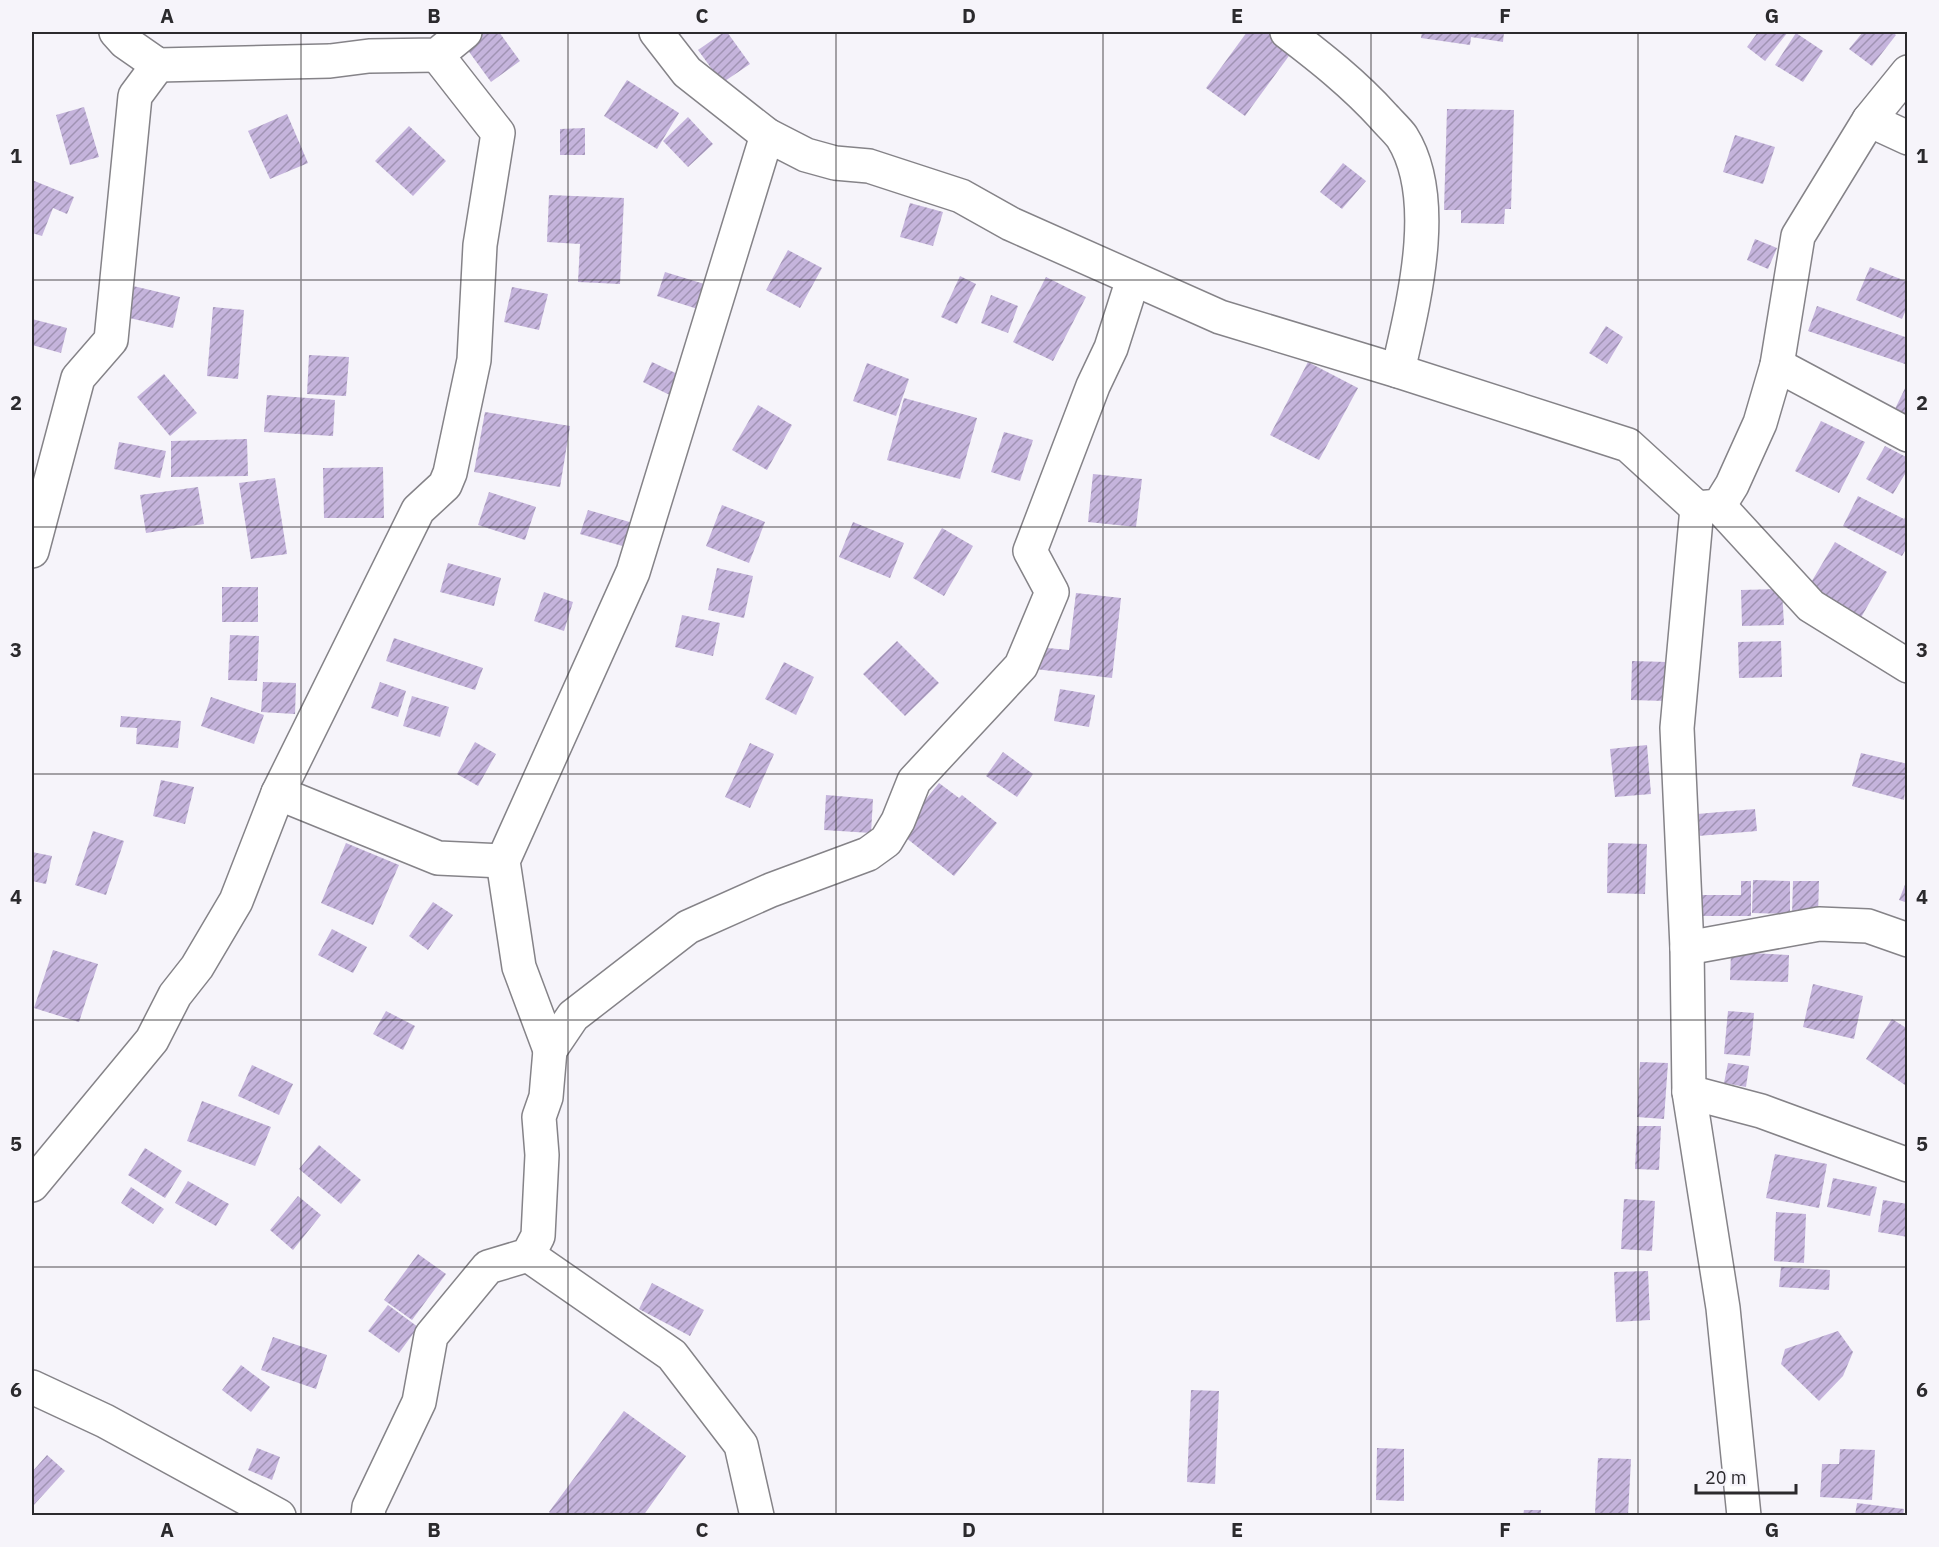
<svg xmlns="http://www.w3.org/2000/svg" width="1939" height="1547" font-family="'IBM Plex Sans',sans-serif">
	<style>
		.building { fill: url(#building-hatch) }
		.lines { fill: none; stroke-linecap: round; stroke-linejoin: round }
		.street-casing { stroke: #858388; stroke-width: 36 }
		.street { stroke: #fff; stroke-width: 33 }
		.grid { fill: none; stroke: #2b2a2d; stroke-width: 1.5; stroke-opacity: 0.55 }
		.neatline { fill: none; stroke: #2b2a2d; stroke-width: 2 }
		.grid-label { font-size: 20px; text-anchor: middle; font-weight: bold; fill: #2b2a2d }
	</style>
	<defs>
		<pattern id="building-hatch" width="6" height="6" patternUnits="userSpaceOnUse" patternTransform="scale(1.5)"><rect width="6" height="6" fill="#c5b4dc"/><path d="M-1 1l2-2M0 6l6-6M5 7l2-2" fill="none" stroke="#a093b3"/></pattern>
	</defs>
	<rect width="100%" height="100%" fill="#f6f4fa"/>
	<g class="building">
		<path d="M468 32H499L520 61 491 82 459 38Z"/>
		<path d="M724 32H727L750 64 722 83 698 50Z"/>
		<path d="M1247 32H1269L1294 49 1245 116 1206 88Z"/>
		<path d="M1422 32H1504L1503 42 1471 37 1470 45 1421 38Z"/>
		<path d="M1758 32H1788L1765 61 1747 47Z"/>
		<path d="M1863 32H1892L1896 35 1872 66 1849 49Z"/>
		<path d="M1796 33 1823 51 1803 82 1775 65Z"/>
		<path d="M627 80 679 113 657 149 604 116Z"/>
		<path d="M84 107 99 157 70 165 56 115Z"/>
		<path d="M1447 109 1514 110 1511 209H1505L1504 224 1461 223V210H1444Z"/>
		<path d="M287 114 308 163 270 179 248 131Z"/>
		<path d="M688 117 713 144 688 167 663 141Z"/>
		<path d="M409 126 446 161 413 196 375 161Z"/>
		<path d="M585 128V155H560V129Z"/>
		<path d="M1735 135 1775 147 1763 184 1723 172Z"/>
		<path d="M1343 163 1366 181 1342 209 1320 192Z"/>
		<path d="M32 180 74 197 67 214 53 208 42 236 32 233Z"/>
		<path d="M549 195 624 198 620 284 578 282 580 244 547 242Z"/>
		<path d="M910 203 943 212 933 246 900 237Z"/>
		<path d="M1755 239 1777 248 1768 269 1747 260Z"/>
		<path d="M788 250 822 268 800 308 766 290Z"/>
		<path d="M1870 267 1908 282V305L1902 319 1856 300Z"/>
		<path d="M665 272 714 287 707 312 657 296Z"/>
		<path d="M960 276 976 284 957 324 941 317Z"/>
		<path d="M1046 277 1086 297 1053 361 1013 342Z"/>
		<path d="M133 286 180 297 173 328 125 317Z"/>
		<path d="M512 287 548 294 539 330 504 322Z"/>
		<path d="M991 295 1018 306 1008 333 981 323Z"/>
		<path d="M1817 306 1908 338V365L1808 331Z"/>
		<path d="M213 307 244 310 238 379 207 376Z"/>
		<path d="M32 319 67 328 61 353 32 345Z"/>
		<path d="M1606 326 1623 337 1607 364 1589 353Z"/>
		<path d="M309 355 349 357 346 396 307 394Z"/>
		<path d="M652 362 688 379 678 399 643 382Z"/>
		<path d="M1308 362 1358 388 1319 460 1270 435Z"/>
		<path d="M867 363 909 379 896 416 853 401Z"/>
		<path d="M164 374 197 413 170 436 137 397Z"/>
		<path d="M1908 382V417L1894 411Z"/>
		<path d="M267 395 335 400 333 436 264 432Z"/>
		<path d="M904 398 977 418 960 479 887 460Z"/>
		<path d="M758 405 792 425 767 470 732 450Z"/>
		<path d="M485 412 570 426 560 487 474 472Z"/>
		<path d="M1821 421 1865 442 1839 493 1795 471Z"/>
		<path d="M1004 432 1033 440 1020 481 991 472Z"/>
		<path d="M247 439 248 476 171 477V441Z"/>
		<path d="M119 442 166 451 160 478 114 469Z"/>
		<path d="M1885 446 1908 458V469L1893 494 1866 479Z"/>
		<path d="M383 467 384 518H324L323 468Z"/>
		<path d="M1093 474 1142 479 1136 527 1088 522Z"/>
		<path d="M275 478 287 554 251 559 239 483Z"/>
		<path d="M198 487 204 524 146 533 140 495Z"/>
		<path d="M489 492 536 507 525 540 478 525Z"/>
		<path d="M1858 496 1904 519 1908 512V545L1902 556 1843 526Z"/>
		<path d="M722 505 765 522 749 563 706 546Z"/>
		<path d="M588 510 640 525 633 549 580 534Z"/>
		<path d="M853 522 904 543 890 578 839 557Z"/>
		<path d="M942 528 973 546 944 596 913 578Z"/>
		<path d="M1835 542 1887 572 1859 621 1806 591Z"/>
		<path d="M448 563 501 578 494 606 440 592Z"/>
		<path d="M717 568 753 576 744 618 708 610Z"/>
		<rect x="222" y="587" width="36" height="35"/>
		<path d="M1782 589 1784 625 1742 626 1741 590Z"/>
		<path d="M544 592 573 602 564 631 534 621Z"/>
		<path d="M1076 593 1121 598 1112 678 1035 669 1037 647 1069 650Z"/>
		<path d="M682 615 720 623 713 656 675 647Z"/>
		<path d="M230 635 259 636 257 681 228 680Z"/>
		<path d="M394 638 483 668 475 690 386 661Z"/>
		<path d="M897 641 939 683 905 716 863 674Z"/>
		<path d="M1781 641 1782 677 1739 678 1738 642Z"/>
		<path d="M1632 661 1667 662 1666 701 1631 700Z"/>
		<path d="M784 662 814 677 796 715 765 699Z"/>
		<path d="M263 682 296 683 295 714 261 712Z"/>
		<path d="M380 682 406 691 398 717 371 708Z"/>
		<path d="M1060 689 1095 695 1089 727 1054 721Z"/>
		<path d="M412 696 449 707 440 737 403 726Z"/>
		<path d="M211 697 264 715 254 744 201 726Z"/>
		<path d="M121 716 181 721 178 748 136 744 137 728 120 727Z"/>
		<path d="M475 742 496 754 478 786 457 774Z"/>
		<path d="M750 743 774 754 750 808 725 797Z"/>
		<path d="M1647 745 1651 794 1615 797 1610 749Z"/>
		<path d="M1003 752 1033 774 1017 797 986 776Z"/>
		<path d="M1861 753 1908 764 1904 800 1852 786Z"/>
		<path d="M161 780 194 787 185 824 153 816Z"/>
		<path d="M939 783 959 798 962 795 997 823 954 876 905 837 915 825 909 820Z"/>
		<path d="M826 795 873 799 871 833 824 830Z"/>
		<path d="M1755 809 1757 831 1698 836 1697 814Z"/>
		<path d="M93 831 124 841 106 895 75 885Z"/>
		<path d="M346 843 399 865 373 925 321 903Z"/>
		<path d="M1608 843 1647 844 1645 894 1607 893Z"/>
		<path d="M32 852 52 856 46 884 32 881Z"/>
		<path d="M1908 877V903L1899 900Z"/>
		<path d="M1753 880 1790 881V914L1752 913Z"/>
		<path d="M1741 881H1751V916H1694V895H1741Z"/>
		<path d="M1793 881H1819L1818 915H1792Z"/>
		<path d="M433 902 453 915 428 950 409 936Z"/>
		<path d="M332 929 367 947 353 973 318 955Z"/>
		<path d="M53 950 98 964 79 1022 34 1008Z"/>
		<path d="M1731 952 1789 955 1788 982 1730 980Z"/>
		<path d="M1813 984 1863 996 1854 1039 1803 1027Z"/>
		<path d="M386 1011 415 1026 403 1050 373 1034Z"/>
		<path d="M1728 1011 1754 1013 1750 1056 1724 1054Z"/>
		<path d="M1892 1019 1908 1029V1081L1905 1085 1866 1059Z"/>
		<path d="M1640 1062 1668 1063 1664 1119 1637 1117Z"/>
		<path d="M1728 1063 1749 1066 1746 1087 1724 1083Z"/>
		<path d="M252 1065 293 1084 279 1115 238 1096Z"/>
		<path d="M202 1101 271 1127 255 1166 187 1141Z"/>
		<path d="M1637 1126H1661L1659 1170 1635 1169Z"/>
		<path d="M319 1145 361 1180 341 1204 299 1169Z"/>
		<path d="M145 1148 182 1171 165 1198 128 1175Z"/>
		<path d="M1775 1154 1827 1164 1819 1208 1766 1198Z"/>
		<path d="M1833 1178 1877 1187 1870 1216 1827 1207Z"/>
		<path d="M188 1181 229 1204 216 1226 175 1203Z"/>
		<path d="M131 1187 164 1209 153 1224 121 1203Z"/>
		<path d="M298 1196 321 1215 293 1250 270 1230Z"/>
		<path d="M1624 1199 1655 1201 1652 1251 1621 1249Z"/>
		<path d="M1883 1200 1908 1204V1237L1878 1232Z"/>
		<path d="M1776 1212 1806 1214 1804 1263 1774 1261Z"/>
		<path d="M418 1254 446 1274 412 1320 384 1300Z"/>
		<path d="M1781 1267 1830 1270 1829 1290 1779 1287Z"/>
		<path d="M1648 1271 1650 1320 1616 1322 1614 1272Z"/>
		<path d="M652 1283 704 1310 690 1336 639 1309Z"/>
		<path d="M388 1305 418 1327 399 1353 368 1331Z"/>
		<path d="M1838 1331 1853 1352 1843 1376 1819 1401 1781 1364 1785 1349Z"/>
		<path d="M273 1337 327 1355 316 1389 261 1370Z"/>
		<path d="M241 1365 270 1387 251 1412 222 1390Z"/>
		<path d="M1191 1390 1219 1391 1215 1484 1187 1482Z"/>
		<path d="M624 1411 686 1456 643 1516H553L549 1512Z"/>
		<path d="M257 1448 280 1457 272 1480 248 1470Z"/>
		<path d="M1377 1448 1404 1449V1501L1376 1500Z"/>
		<path d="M1840 1449 1875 1450 1872 1500 1820 1497 1822 1464H1839Z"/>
		<path d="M47 1455 65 1471 32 1507V1472Z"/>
		<path d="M1598 1458 1631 1459 1628 1515 1595 1513Z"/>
		<path d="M1857 1503 1904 1509 1903 1516H1855Z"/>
		<path d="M1524 1510H1541V1516H1523Z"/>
	</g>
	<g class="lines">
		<g class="street-casing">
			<g id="street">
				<path d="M116 32 125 42 158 65 330 61 369 56 437 55 465 32"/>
				<path d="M656 32 687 72 767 135 806 155 835 163 869 166 961 196 1011 224 1220 317 1398 371 1628 445 1697 508 1719 506 1732 485 1760 423 1777 365 1798 236 1869 120 1908 72"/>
				<path d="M1287 32C1321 58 1354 84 1383 116 1389 123 1397 130 1402 137 1441 199 1413 304 1398 371"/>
				<path d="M1869 120 1908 138"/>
				<path d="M1777 365 1908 435"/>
				<path d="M1719 506 1811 606 1908 666"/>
				<path d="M1697 508 1677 728 1687 948 1689 1092 1723 1308 1744 1516"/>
				<path d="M32 551 78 378 111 340 135 96 158 65"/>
				<path d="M278 793 438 858 503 861"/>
				<path d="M1687 948 1819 924 1868 926 1908 940"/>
				<path d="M550 1050 519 967 503 861 633 572 767 135"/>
				<path d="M1689 1092 1761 1111 1908 1165"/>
				<path d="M32 1185 152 1040 175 995 197 967 236 901 278 793 418 510 445 485 450 473 474 360 480 245 498 133 437 55"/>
				<path d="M528 1255 672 1355 741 1445 757 1516"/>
				<path d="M32 1387 105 1421 279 1516"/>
				<path d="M368 1516 369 1507 419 1402 431 1336 488 1267 528 1255 538 1236 542 1155 539 1117 546 1097 550 1050 573 1016 688 927 771 890 868 854 886 841 898 821 914 781 1021 666 1052 592 1030 551 1093 386 1111 348 1133 279"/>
			</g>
		</g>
		<use href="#street" class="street"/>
	</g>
	<path class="grid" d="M301 32V1516M568 32V1516M836 32V1516M1103 32V1516M1371 32V1516M1638 32V1516M32 280H1908M32 527H1908M32 774H1908M32 1020H1908M32 1267H1908"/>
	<rect width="1939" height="1547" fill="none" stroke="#f6f4fa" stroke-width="66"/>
	<path d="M1696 1484v9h100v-9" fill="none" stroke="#2b2a2d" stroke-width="3"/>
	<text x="1705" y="1484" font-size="18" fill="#2b2a2d" stroke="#f6f4fa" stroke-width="4.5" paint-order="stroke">20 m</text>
	<rect x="33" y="33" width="1873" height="1481" class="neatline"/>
	<g class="grid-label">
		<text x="167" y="23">A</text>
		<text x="434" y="23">B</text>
		<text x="702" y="23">C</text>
		<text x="969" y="23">D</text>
		<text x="1237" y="23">E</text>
		<text x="1505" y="23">F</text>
		<text x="1772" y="23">G</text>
		<text x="16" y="163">1</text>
		<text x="1922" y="163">1</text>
		<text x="16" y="410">2</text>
		<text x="1922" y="410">2</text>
		<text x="16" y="657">3</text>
		<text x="1922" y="657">3</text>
		<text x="16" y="904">4</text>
		<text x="1922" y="904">4</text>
		<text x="16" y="1151">5</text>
		<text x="1922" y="1151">5</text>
		<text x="16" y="1397">6</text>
		<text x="1922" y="1397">6</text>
		<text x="167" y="1537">A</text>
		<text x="434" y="1537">B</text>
		<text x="702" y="1537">C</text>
		<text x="969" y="1537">D</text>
		<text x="1237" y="1537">E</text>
		<text x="1505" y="1537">F</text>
		<text x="1772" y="1537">G</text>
	</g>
</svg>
